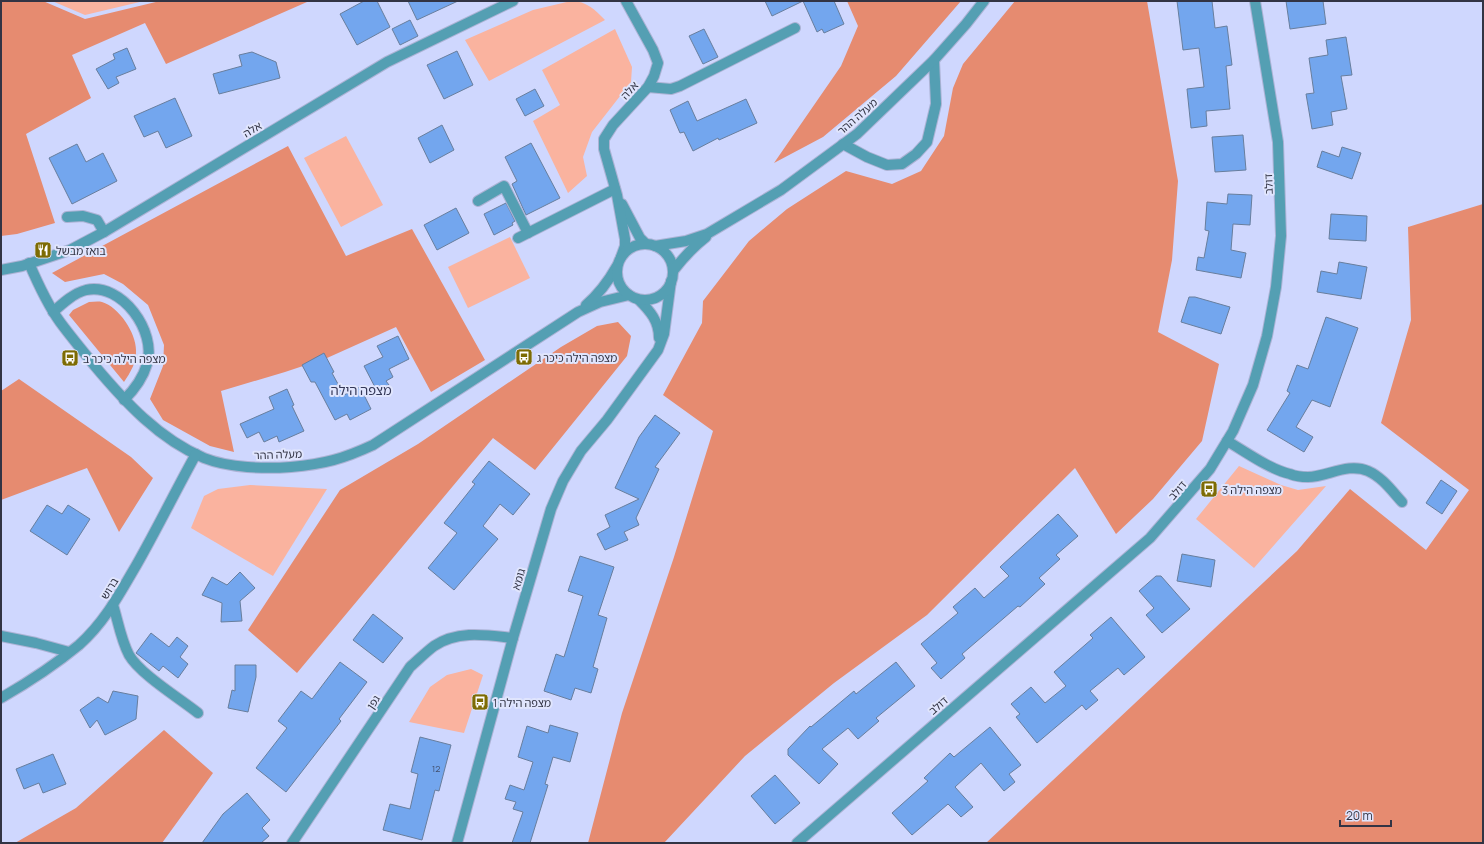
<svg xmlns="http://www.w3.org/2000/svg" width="1484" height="844" font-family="Manrope,'Noto Sans Hebrew',sans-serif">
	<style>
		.green { fill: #fab39f }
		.forest { fill: #e68b70 }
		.building { fill: #73a6ee; stroke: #687e9d }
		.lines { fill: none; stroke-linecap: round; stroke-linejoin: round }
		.service-casing { stroke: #acb3d5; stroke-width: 12 }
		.minor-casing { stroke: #acb3d5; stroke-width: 12 }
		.tertiary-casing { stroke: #acb3d5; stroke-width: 12 }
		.service { stroke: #549fb3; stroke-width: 10 }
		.minor { stroke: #549fb3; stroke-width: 10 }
		.tertiary { stroke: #549fb3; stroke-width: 10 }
		.labels { text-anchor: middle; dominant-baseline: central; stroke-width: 4; stroke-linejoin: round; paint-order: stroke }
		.number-label { font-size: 9px; fill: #42506e }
		.street-label { font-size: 11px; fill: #323444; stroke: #e0e5fd }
		.poi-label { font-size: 11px; fill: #323444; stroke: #e0e5fd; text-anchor: start }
		.quarter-label { font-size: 13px; fill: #343858; stroke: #e0e5fd }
	</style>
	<rect width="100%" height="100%" fill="#cfd7fe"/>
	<g class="green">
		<path d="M52 1H144L85 15Z"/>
		<path d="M571 1C587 1 595 10 605 20L489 81 465 40 533 10Z"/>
		<path d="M615 29 632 67 631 82 592 132 583 157 587 176 568 193 533 121 560 105 542 70Z"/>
		<path d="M346 136 383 205 341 227 304 158Z"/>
		<path d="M510 237 530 278 468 308 448 267Z"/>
		<path d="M1239 466 1281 485 1298 490 1326 486 1254 568 1196 519Z"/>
		<path d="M250 485 327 489 273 576 191 528 204 496 218 489Z"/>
		<path d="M471 669 483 675 464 733 409 722 430 687 447 675Z"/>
	</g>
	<g class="forest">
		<path d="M1 1H43L85 19 160 1 307 2 166 64 145 23 72 55 91 98 26 134 55 223 17 234 1 236Z"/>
		<path d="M847 1H961L896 76 823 137 774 163 841 66 858 26Z"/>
		<path d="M1015 1H1147L1178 181 1172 260 1158 332 1219 364 1202 441 1153 499 1116 534 1075 468 927 615 834 683 745 756 664 843H588L622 713 674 557 713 431 663 395 702 323 703 301 749 241 787 209 846 171 892 184 921 171 944 136 953 88 963 64Z"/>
		<path d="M288 146 346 256 412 229 485 360 431 392 396 327 327 358 285 372 221 391 234 452 210 446 163 420 150 399 163 366 164 345 148 305 123 284 104 274 65 282 52 273Z"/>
		<path d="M1483 204V843H986L1297 551 1350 489 1426 550 1469 490 1381 423 1411 320 1408 227Z"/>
		<path d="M89 302C93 302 98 301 102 302 119 307 136 333 136 350 137 362 130 373 124 382L69 315 73 310Z"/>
		<path d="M618 322 631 336 627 356 535 470 493 438 297 673 248 630 340 490 418 444 561 347 597 326Z"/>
		<path d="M19 379 131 457 153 478 119 532 87 468 1 500V391Z"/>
		<path d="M164 730 213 773 162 843H15L76 808Z"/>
	</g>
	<g class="building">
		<path d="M364 1H377L390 27 357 45 340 14Z"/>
		<path d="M408 1H458L417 20Z"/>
		<path d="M765 1H834L844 24 824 33 822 29 817 32 803 1 772 16Z"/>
		<path d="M1177 1H1212L1215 28 1227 26 1232 65 1226 66 1230 109 1206 111 1207 126 1191 128 1187 89 1204 87 1199 48 1183 50Z"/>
		<path d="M1286 1H1323L1326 24 1290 29Z"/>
		<path d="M410 20 418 36 400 45 392 29Z"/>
		<path d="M704 29 718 57 703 64 689 36Z"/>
		<path d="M1346 37 1352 75 1341 76 1347 109 1331 112 1333 125 1312 129 1306 94 1314 93 1309 58 1328 55 1326 40Z"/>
		<path d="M127 48 136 69 116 77 119 83 108 89 96 69 115 59 113 54Z"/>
		<path d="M457 51 473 85 444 99 427 65Z"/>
		<path d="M252 52 276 62 280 78 219 94 213 74 242 66 239 55Z"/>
		<path d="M535 89 544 106 525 116 516 99Z"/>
		<path d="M175 98 192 136 166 148 158 131 144 137 134 116Z"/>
		<path d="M746 99 757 123 719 140 718 138 693 151 684 132 680 133 670 110 688 101 697 121Z"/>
		<path d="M442 125 454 150 430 163 418 138Z"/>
		<path d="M1243 135 1246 170 1215 172 1212 137Z"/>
		<path d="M531 143 560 198 526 215 512 184 517 181 505 157Z"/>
		<path d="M77 144 86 162 103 153 117 181 72 204 49 158Z"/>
		<path d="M1342 147 1361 153 1352 179 1317 167 1322 151 1339 157Z"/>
		<path d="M1228 194 1252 195 1250 225 1233 224 1231 250 1246 253 1241 278 1196 270 1198 257 1204 258 1209 231 1205 230 1207 202 1227 204Z"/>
		<path d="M506 203 515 221 512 223 513 225 494 235 484 214Z"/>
		<path d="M456 208 469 233 437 250 424 225Z"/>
		<path d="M1331 214 1367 216 1366 241 1329 239Z"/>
		<path d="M1339 262 1367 267 1361 299 1317 292 1321 271 1337 274Z"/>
		<path d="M1189 297H1195L1230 307 1221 334 1181 322Z"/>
		<path d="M1326 317 1358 328 1330 407 1312 400 1296 427 1313 437 1304 452 1267 430 1290 393 1287 391 1297 365 1308 369Z"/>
		<path d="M398 336 409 359 389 369 393 377 386 381 389 385 377 391 364 366 383 357 377 346Z"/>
		<path d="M324 353 334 372 332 373 344 395 360 387 371 409 350 420 347 414 335 420 315 382H311L302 365Z"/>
		<path d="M287 389 294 405 292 406 304 431 279 442 277 436 264 442 259 432 247 438 240 424 274 409 269 397Z"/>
		<path d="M655 415 680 433 655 467 659 469 636 518 639 525 624 532 628 540 605 550 597 534 610 527 605 515 639 499 615 488 639 437Z"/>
		<path d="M489 461 530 494 513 515 500 504 483 526 498 539 454 590 428 568 457 533 444 523 475 484 472 482Z"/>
		<path d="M1441 480 1457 491 1442 514 1426 503Z"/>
		<path d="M47 505 62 514 68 505 90 519 67 555 30 531Z"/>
		<path d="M1058 514 1078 536 1056 555 1060 559 1039 578 1045 584 1020 607 1018 606 962 654 965 658 941 679 931 668 937 663 921 644 958 613 953 607 975 588 984 598 1009 576 1000 567Z"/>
		<path d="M1182 554 1215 560 1211 587 1177 581Z"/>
		<path d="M580 556 614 567 598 615 607 618 593 667 598 669 591 693 575 688 571 700 544 691 556 654 564 657 583 596 568 591Z"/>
		<path d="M240 572 255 588 240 601 242 621 221 622 222 603 202 595 212 577 227 585Z"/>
		<path d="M1156 576H1161L1190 609 1162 633 1146 615 1154 608 1139 591Z"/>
		<path d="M373 614 403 638 383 663 353 640Z"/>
		<path d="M1111 617 1145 657 1124 675 1118 668 1090 691 1098 700 1086 710 1082 705 1037 743 1016 717 1020 714 1011 704 1031 687 1045 703 1066 686 1054 672 1093 638 1090 635Z"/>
		<path d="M151 633 169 647 177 637 188 646 180 657 188 664 178 678 163 666 159 671 136 653Z"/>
		<path d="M340 662 367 682 339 719 341 721 286 792 256 768 287 728 278 721 301 691 312 699Z"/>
		<path d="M896 662 915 686 876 718 879 721 858 739 848 728 822 749 838 764 819 784 788 755V749L810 726 811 727 854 691 856 694Z"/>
		<path d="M235 665H256V677L248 712 228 708 232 690 235 691Z"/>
		<path d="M113 691 138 696 136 719 105 735 97 720 90 728 80 710 98 697 108 703Z"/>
		<path d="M550 725 578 733 570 762 553 757 545 784 548 785 530 843H512L523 812 513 809 516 802 505 799 510 785 524 790 533 762 518 757 527 726 548 733Z"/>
		<path d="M990 727 1021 765 1009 774 1015 782 1004 791 981 763 955 787 973 807 961 817 948 804 912 835 892 813 928 781 924 778 950 753 954 757Z"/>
		<path d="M420 737 451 745 439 791 435 790 422 840 383 830 390 804 410 809 418 774 411 772Z"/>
		<path d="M53 754 66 784 43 793 39 783 24 789 16 769Z"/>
		<path d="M775 775 800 803 775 824 751 796Z"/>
		<path d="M247 793 270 820 262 828 269 836 261 843H202L223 814Z"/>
	</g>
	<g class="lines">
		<g class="service-casing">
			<g id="service">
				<path d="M648 87 671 89 680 86 795 28"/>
				<path d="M843 144 867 157 887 165 902 164 916 154 927 142 936 104 934 60"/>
				<path d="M478 201 504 186 528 233"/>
				<path d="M67 217 83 216 97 220 104 232"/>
				<path d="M518 238 615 189"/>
				<path d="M53 312C63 303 74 293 86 290 122 282 157 332 147 364 143 378 134 390 124 400"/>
				<path d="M1227 441C1246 452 1269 469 1290 474 1295 476 1302 477 1308 477 1327 477 1348 462 1368 471 1382 477 1392 491 1402 502"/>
				<path d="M113 605C118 621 121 640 129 655 140 674 179 698 198 713"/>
				<path d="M1 636 36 643 69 652"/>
			</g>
		</g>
		<g class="minor-casing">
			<g id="minor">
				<path d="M622 204 640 238 646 244"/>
				<path d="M621 257 625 246V239L617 195 604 149V139L613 125 648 87 654 76 658 63 653 50 626 1"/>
				<path d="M29 263C38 284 47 304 60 322 71 337 83 351 94 365 125 402 159 439 204 458 229 468 265 469 291 467 324 464 343 459 373 445L578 312 600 302 629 295"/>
				<path d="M1 270 22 266 70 250 104 232 387 62 513 1"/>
				<path d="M639 300C650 311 659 321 659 338"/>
				<path d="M586 305C599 294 608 282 617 266"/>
				<path d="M1 698C27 683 56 664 79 645 105 622 120 593 137 564 158 527 176 490 196 454"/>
				<path d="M292 843 410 667C418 660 426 652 434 646 458 630 486 635 513 638"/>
				<path d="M457 843 513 638 551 509 563 481 581 451 607 420 658 350 664 334 671 281"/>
				<path d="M797 843 1150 538 1210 469 1233 431 1253 385 1267 336 1276 287 1281 236 1278 142 1255 1"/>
			</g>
		</g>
		<g class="tertiary-casing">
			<g id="tertiary">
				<circle cx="645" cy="272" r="28"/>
				<path d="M655 246 686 241 707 234 781 190 857 134 934 60 966 24 984 1"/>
				<path d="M673 271C683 258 693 247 706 237"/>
			</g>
		</g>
		<use href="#service" class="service"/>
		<use href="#minor" class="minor"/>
		<use href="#tertiary" class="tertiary"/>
	</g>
	<defs>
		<g id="restaurant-square" transform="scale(0.9)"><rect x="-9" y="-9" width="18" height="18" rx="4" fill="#7d6b03" stroke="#e0e5fd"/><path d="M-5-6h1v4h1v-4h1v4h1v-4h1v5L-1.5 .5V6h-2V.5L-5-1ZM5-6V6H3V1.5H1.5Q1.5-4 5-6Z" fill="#fff"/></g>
		<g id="bus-square" transform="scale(0.9)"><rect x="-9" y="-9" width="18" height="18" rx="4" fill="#7d6b03" stroke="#e0e5fd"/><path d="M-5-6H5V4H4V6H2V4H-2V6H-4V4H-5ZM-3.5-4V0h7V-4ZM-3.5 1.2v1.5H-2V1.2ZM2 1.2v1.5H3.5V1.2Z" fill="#fff"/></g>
	</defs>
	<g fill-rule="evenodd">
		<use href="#restaurant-square" x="43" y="250"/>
		<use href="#bus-square" x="524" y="357"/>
		<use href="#bus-square" x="70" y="358"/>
		<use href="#bus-square" x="1209" y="489"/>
		<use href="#bus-square" x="480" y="702"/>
	</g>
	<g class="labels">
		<g class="number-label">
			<text x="436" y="768">12</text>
		</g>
		<g class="street-label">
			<text transform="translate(629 90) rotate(-47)">אלה</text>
			<text transform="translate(857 116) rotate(-41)">מעלה ההר</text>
			<text transform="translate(252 129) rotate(-31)">אלה</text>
			<text transform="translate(1268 184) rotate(-92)">דולב</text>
			<text transform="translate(278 454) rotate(-2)">מעלה ההר</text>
			<text transform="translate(1177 490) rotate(-49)">דולב</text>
			<text transform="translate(518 579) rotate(-73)">גומא</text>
			<text transform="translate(109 588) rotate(-58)">ברוש</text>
			<text transform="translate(373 702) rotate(-56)">גפן</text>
			<text transform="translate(938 705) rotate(-41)">דולב</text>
		</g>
		<g class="poi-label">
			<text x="56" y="250">בואז מבשל</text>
			<text x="537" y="357">מצפה הילה כיכר ג</text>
			<text x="83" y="358">מצפה הילה כיכר ב</text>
			<text x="1222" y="489">מצפה הילה 3</text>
			<text x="493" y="702">מצפה הילה 1</text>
		</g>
		<g class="quarter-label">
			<text x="361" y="390">מצפה הילה</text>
		</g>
	</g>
	<rect width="1484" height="844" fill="none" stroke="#323444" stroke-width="4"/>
	<path d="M1340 820v6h51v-6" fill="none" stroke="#323444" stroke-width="2"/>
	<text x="1346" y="820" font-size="12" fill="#323444" stroke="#e0e5fd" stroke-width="3" paint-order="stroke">20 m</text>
</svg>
